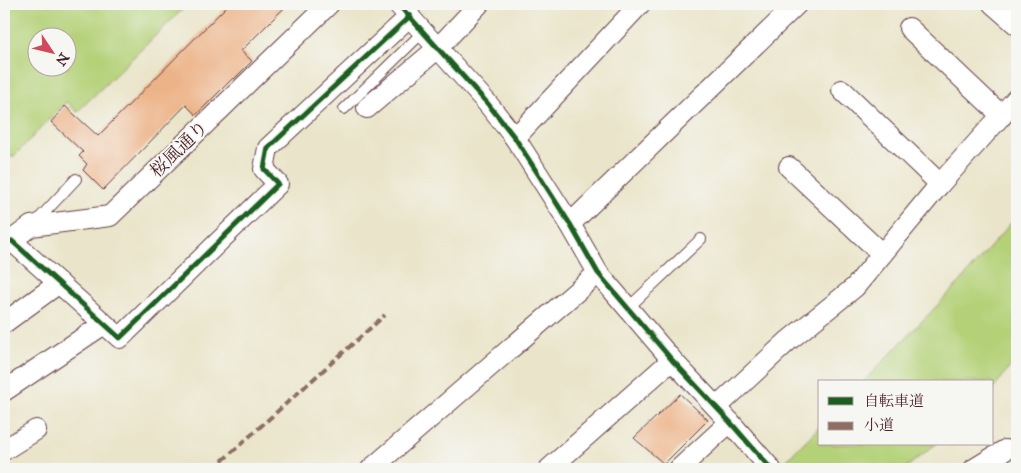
<svg xmlns="http://www.w3.org/2000/svg" width="1021" height="473" font-family="'IM FELL Great Primer','Noto Serif JP',serif">
	<style>
		.green { fill: #b4d178; stroke: #7f7852; fill-rule: evenodd }
		.building { fill: #edb388 }
		.lines { fill: none; stroke-linecap: round; stroke-linejoin: round }
		.lane-casing { stroke: #623d43; stroke-width: 12 }
		.street-casing { stroke: #623d43; stroke-width: 22 }
		.lane { stroke: #fff; stroke-width: 10 }
		.street { stroke: #fff; stroke-width: 20 }
		.quiet { stroke: #8d6e63; stroke-width: 4; stroke-dasharray: 8 4; stroke-linecap: butt }
		.cycleway-casing { stroke: #f6f6f2; stroke-width: 8 }
		.cycleway { stroke: #1b5e20; stroke-width: 5 }
		.labels { text-anchor: middle; dominant-baseline: central; stroke-width: 4; stroke-linejoin: round; paint-order: stroke }
		.street-label { font-size: 18px; fill: #4a1f2b; stroke: #f6f6f2 }
	</style>
	<rect width="100%" height="100%" fill="#f6f6f2"/>
	<filter id="ink" filterUnits="userSpaceOnUse"><feTurbulence type="fractalNoise" baseFrequency=".02" numOctaves="2"/><feDisplacementMap in="SourceGraphic" scale="10" xChannelSelector="R" yChannelSelector="G"/><feConvolveMatrix kernelMatrix="1 2 1 2 8 2 1 2 1" color-interpolation-filters="sRGB"/></filter>
	<filter id="wash" filterUnits="userSpaceOnUse"><feTurbulence type="fractalNoise" baseFrequency=".0096" numOctaves="4" result="noise"/><feDisplacementMap in="SourceGraphic" scale="20" xChannelSelector="R" yChannelSelector="G"/><feGaussianBlur stdDeviation="1.12" result="paint"/><feColorMatrix in="noise" values="0 0 0 0 0 0 0 0 0 0 0 0 0 0 0 0 0 1.4 0 .05"/><feComposite in="paint" operator="in"/></filter>
	<g filter="url(#wash)">
		<rect width="100%" height="100%" fill="#eae5ca"/>
		<g class="green">
			<path d="M4 4H188L77 112 66 102 14 156 4 158ZM38 38H68V68H38Z"/>
			<path d="M1017 216V358L992 390V382H863L960 282Z"/>
			<path d="M820 426V444H936L904 469H780L779 468Z"/>
		</g>
		<g id="blocks">
			<g class="building">
				<path d="M229 4H288L241 51 252 61 234 79 233 78 196 115 186 105 103 190 83 170 87 164 79 156 83 152 51 122 65 106 98 136Z"/>
				<path d="M680 394 708 420 664 464 634 438Z"/>
			</g>
		</g>
	</g>
	<g filter="url(#ink)">
		<use href="#blocks" fill-opacity="0" stroke="#623d43" stroke-width="1"/>
		<g class="lines">
			<g class="lane-casing">
				<g id="lane">
					<path d="M344 109 423 32"/>
					<path d="M34 224 76 179"/>
					<path d="M628 308 701 239"/>
				</g>
			</g>
			<g class="street-casing">
				<g id="street">
					<path d="M398 4 488 104 515 138 570 224 598 273 672 360 730 422 771 469"/>
					<path d="M993 4 1017 25"/>
					<path d="M909 28 1002 116"/>
					<path d="M842 90 940 184"/>
					<path d="M367 108 438 48 479 4"/>
					<path d="M515 138 640 4"/>
					<path d="M789 167 882 254"/>
					<path d="M570 224 797 4"/>
					<path d="M12 241 120 338 278 184 264 169 268 148 410 16"/>
					<path d="M4 246 31 226 110 216 329 4"/>
					<path d="M4 323 59 283"/>
					<path d="M4 391 104 324"/>
					<path d="M717 407 788 341 855 287 940 184 1017 98"/>
					<path d="M4 450 36 430"/>
					<path d="M371 469 598 273"/>
					<path d="M549 469 672 360"/>
					<path d="M679 469 730 422"/>
					<path d="M974 469 1005 450"/>
				</g>
			</g>
			<use href="#lane" class="lane"/>
			<use href="#street" class="street"/>
			<path class="quiet" d="M213 469 385 315"/>
			<g class="cycleway-casing">
				<g id="cycleway">
					<path d="M398 4 488 104 515 138 570 224 598 273 672 360 730 422 771 469"/>
					<path d="M12 241 120 338 278 184 264 169 268 148 410 16"/>
				</g>
			</g>
			<use href="#cycleway" class="cycleway"/>
		</g>
	</g>
	<g class="labels">
		<g class="street-label">
			<text transform="translate(179 149) rotate(-44)">桜風通り</text>
		</g>
	</g>
	<rect width="1021" height="473" fill="none" stroke="#f6f6f2" stroke-width="20"/>
	<rect x="818" y="380" width="175" height="65" fill="#f6f6f2" stroke="#b1a0a2"/>
	<rect x="828" y="397" width="25" height="8" fill="#1b5e20" stroke="#b1a0a2"/>
	<text x="864" y="406" font-size="15" fill="#4a1f2b">自転車道</text>
	<rect x="828" y="422" width="25" height="8" fill="#8d6e63" stroke="#b1a0a2"/>
	<text x="864" y="430" font-size="15" fill="#4a1f2b">小道</text>
	<g transform="translate(52 52) rotate(125)"><circle r="24" fill="#f6f6f2" stroke="#b1a0a2"/>
	<path d="M0-4L9 19L0 12L-9 19Z" fill="#d1495b"/>
	<text y="-8" font-size="14" font-weight="bold" text-anchor="middle" fill="#4a1f2b">N</text>
	</g>
</svg>
